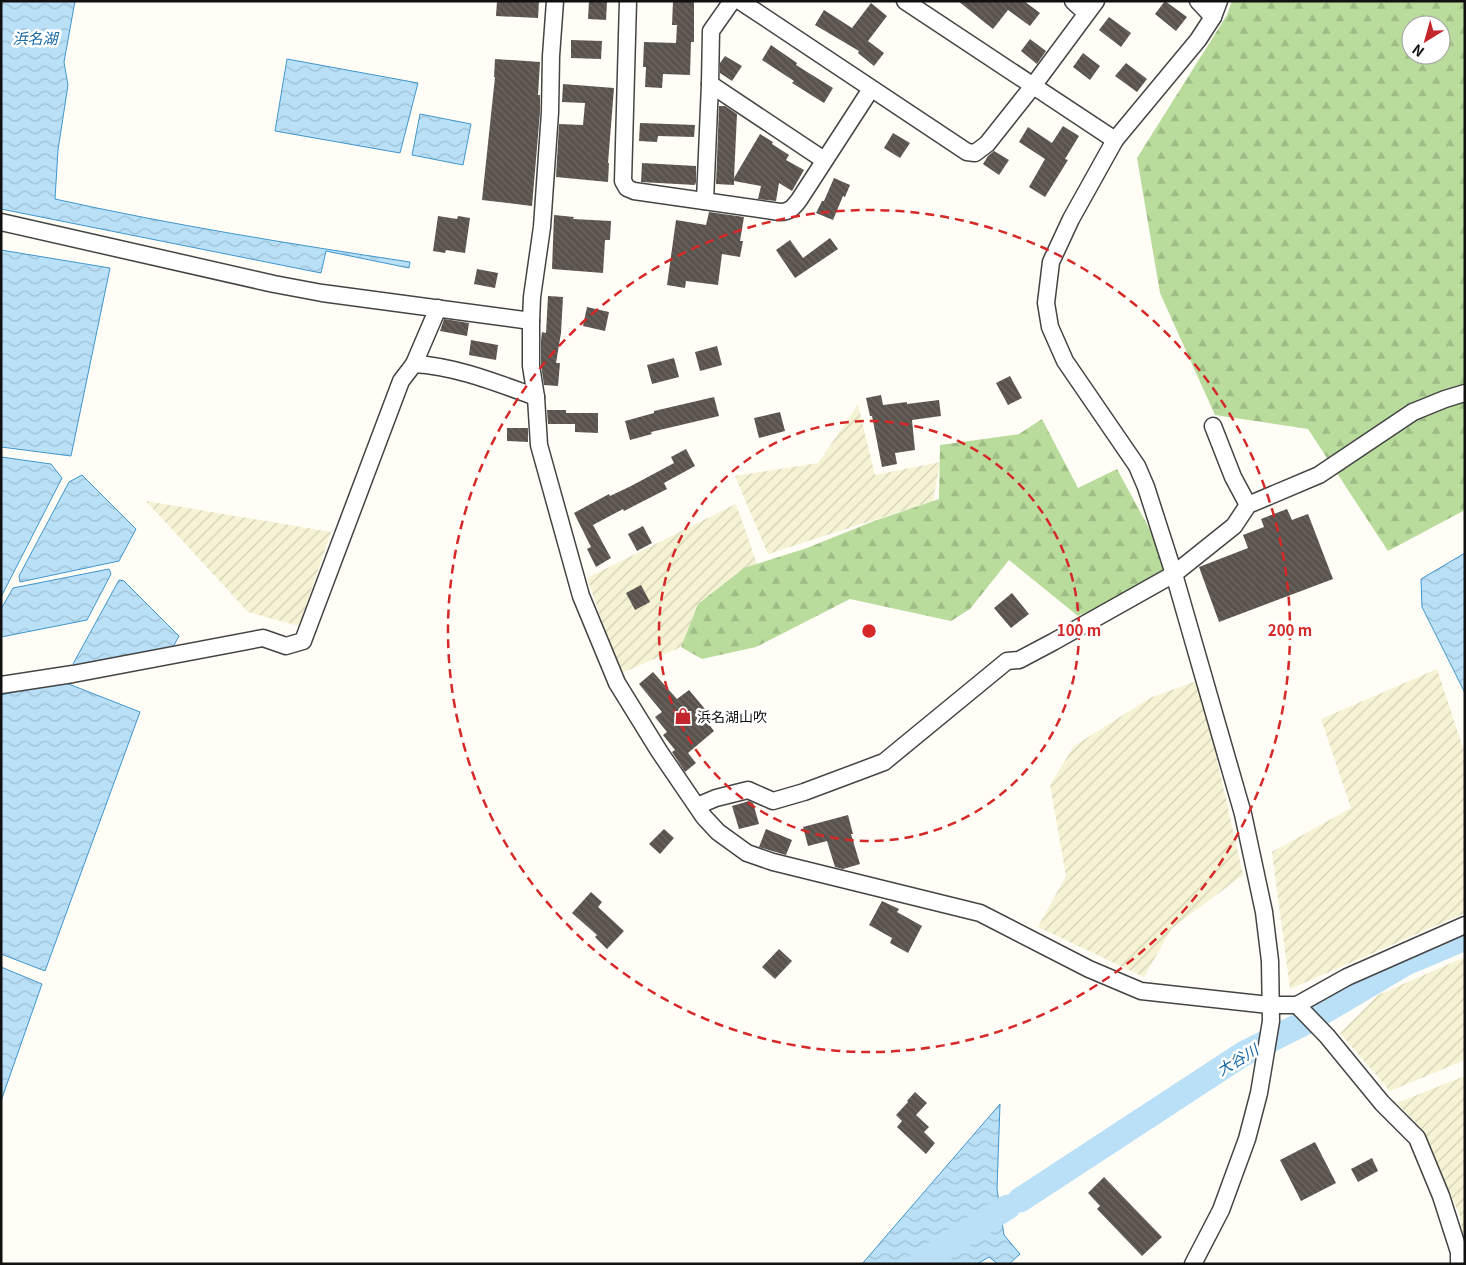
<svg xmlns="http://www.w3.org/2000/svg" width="1466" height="1265" font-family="Georgia,'Noto Sans JP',serif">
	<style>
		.farmland { fill: url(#farmland-furrows) }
		.forest { fill: url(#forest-firs); fill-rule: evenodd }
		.water { fill: url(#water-waves); stroke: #3f96cf }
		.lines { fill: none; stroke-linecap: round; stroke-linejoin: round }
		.river { stroke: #b9e0f7; stroke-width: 25 }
		.building { fill: url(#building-back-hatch) }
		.minor-casing { stroke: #444; stroke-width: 19 }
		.minor { stroke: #fff; stroke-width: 16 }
		.ring { fill: none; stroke: #d62828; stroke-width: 2.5; stroke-dasharray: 9 6 }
		.labels { text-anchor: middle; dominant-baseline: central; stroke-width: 5; stroke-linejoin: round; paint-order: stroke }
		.poi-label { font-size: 14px; fill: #111; stroke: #fff; text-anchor: start }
		.water-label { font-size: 15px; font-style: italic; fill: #1768a6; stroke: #fff }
		.centre { fill: #d62828; stroke: #fff; stroke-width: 2.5 }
		.ring-label { font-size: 15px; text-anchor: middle; font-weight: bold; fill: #d62828; stroke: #fff; stroke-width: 5; stroke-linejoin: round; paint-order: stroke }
	</style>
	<defs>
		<pattern id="farmland-furrows" width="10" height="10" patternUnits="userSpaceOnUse" patternTransform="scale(1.25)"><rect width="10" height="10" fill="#f6f3d4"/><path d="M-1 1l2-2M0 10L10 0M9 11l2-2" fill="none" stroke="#d2cfb5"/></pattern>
		<pattern id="forest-firs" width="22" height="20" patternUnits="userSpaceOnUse" patternTransform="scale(1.25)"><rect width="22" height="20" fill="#b9dc9c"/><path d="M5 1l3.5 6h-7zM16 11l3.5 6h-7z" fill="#9ebc85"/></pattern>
		<pattern id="water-waves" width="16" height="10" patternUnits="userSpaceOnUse" patternTransform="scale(1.25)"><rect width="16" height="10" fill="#b9e0f7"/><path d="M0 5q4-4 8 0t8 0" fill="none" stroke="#9ebfd3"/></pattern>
		<pattern id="building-back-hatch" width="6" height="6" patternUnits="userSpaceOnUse" patternTransform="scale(1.25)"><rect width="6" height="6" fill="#5a524d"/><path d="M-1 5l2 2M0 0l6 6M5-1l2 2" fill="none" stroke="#6d6662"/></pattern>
	</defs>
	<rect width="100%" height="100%" fill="#fffdf5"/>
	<g class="farmland">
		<path d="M858 405 875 475 940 462 933 501 768 554 735 476 818 463Z"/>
		<path d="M146 501 331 532 299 626 248 612Z"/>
		<path d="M736 504 757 564 737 573 698 604 681 647 620 674 587 578Z"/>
		<path d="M1437 669 1465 754V913L1290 989 1272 852 1351 808 1321 719Z"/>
		<path d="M1199 680 1243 875 1172 928 1144 977 1038 927 1066 876 1050 785 1074 746 1150 698Z"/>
		<path d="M1465 957V1060L1390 1091 1340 1033 1378 995Z"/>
		<path d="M1465 1076V1252L1460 1216 1423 1131 1397 1103Z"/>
	</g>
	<g class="forest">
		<path d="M1232 1H1465V510L1388 551 1308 429 1215 415 1160 293 1137 158 1227 15ZM1411 25H1441V55H1411Z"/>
		<path d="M1042 419 1078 488 1117 469 1174 574 1078 616 1009 560 970 609 951 621 850 599 756 647 702 659 681 647 698 604 744 568 807 548 874 521 939 499 940 445 1019 434Z"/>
	</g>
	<g class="water">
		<path d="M1 1H75L64 62 68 85 58 150 55 199C172 225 291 244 410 262L409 268 326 251 321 273 1 209Z"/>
		<path d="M287 59 418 83 400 153 275 131Z"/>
		<path d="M420 114 471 124 463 165 412 155Z"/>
		<path d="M1 250 110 268 71 456 1 447Z"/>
		<path d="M1 457 51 464 62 478 1 597Z"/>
		<path d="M82 475 136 529 119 561 20 582 19 576 69 482Z"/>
		<path d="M1465 553V693L1422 607 1421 579Z"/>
		<path d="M109 569 111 574 87 620 1 637V609L13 588Z"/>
		<path d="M119 580 124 581 179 636 173 647 76 667 73 664Z"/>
		<path d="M61 681 140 712 45 971 1 954V695Z"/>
		<path d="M1 967 42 984 1 1101Z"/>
		<path d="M1000 1104 997 1189 1004 1235 1020 1254 1009 1264H998L989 1257 977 1264H862Z"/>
	</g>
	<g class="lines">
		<g class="river">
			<path d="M1020 1200 1243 1054 1308 1021 1406 963 1465 938"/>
			<path d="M920 1264 967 1232 1008 1207"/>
		</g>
	</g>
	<g class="building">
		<path d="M497 1H539L538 18 496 16Z"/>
		<path d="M589 1 607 2 606 20 588 19Z"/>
		<path d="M673 1H694V42H691L690 75 663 74 662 88 645 87 646 67H643L644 42 676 43 677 25H672Z"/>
		<path d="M958 1H1024L1040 13 1030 26 1008 10 993 29Z"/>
		<path d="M1165 1 1187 17 1176 31 1155 14Z"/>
		<path d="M871 3 887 16 868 41 884 53 874 66 858 53 859 51 815 25 824 10 852 28Z"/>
		<path d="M1109 17 1131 33 1121 47 1099 30Z"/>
		<path d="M1030 39 1046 51 1037 64 1021 51Z"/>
		<path d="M571 40 602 41 601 59 571 58Z"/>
		<path d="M771 45 797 63 796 65 833 88 824 103 792 83 794 81 762 60Z"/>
		<path d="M1083 53 1100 66 1090 80 1073 67Z"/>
		<path d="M725 56 742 66 732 81 720 73V63Z"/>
		<path d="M495 59 540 62 538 95H540V112L532 206 482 200 495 77H494Z"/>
		<path d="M1126 63 1147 79 1137 92 1115 76Z"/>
		<path d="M563 84 614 88 608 163H609L608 182 556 177 559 124 583 125 585 103 562 102Z"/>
		<path d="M719 106H725L737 114 734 178 760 134 773 142 772 144 789 155 786 160 804 170 792 191 779 183 776 201 758 199 761 186 734 181V185L716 184Z"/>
		<path d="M640 123 695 125 694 137 658 136 657 142 639 141Z"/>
		<path d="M1063 126 1079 136 1065 159 1068 160 1045 197 1029 187 1045 159 1019 142 1028 127 1052 143Z"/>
		<path d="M893 133 910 143 900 158 884 148Z"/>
		<path d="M994 151 1009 160 999 175 983 164 988 156Z"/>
		<path d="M642 163 696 166V182L695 185 641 182Z"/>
		<path d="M834 178 850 185 845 197 843 196 833 220 816 213 822 201H824Z"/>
		<path d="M709 212 744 217 740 241H743L740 257 722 254 718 285 686 281 685 288 667 285 676 220 706 225Z"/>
		<path d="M554 215 574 217 573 219 611 221 610 240H605L603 273 552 269Z"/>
		<path d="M438 216 457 219 458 216 470 218 465 253 446 250 445 253 433 251Z"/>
		<path d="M830 238 838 249 795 278 776 250 790 240 803 258Z"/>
		<path d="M477 269 498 273 495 288 474 284Z"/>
		<path d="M548 296 563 297 561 333 556 363H560L558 386 544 385 541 365V340L542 332 546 333Z"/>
		<path d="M587 307 609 312 605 331 583 326Z"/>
		<path d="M444 319 469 323 467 336 440 331Z"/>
		<path d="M471 340 498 345 496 360 469 355Z"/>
		<path d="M717 346 722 365 700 371 695 352Z"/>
		<path d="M674 358 679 377 652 384 647 365Z"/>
		<path d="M1010 376 1022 398 1008 405 996 383Z"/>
		<path d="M881 395 883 405 907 402V404L939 400 941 416 912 420 915 450 895 453 897 464 882 467 872 416H870L866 398Z"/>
		<path d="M714 397 719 416 651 432 652 434 630 440 625 421 654 413V411Z"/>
		<path d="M547 410H566V413H598V433L575 432V424H548Z"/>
		<path d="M780 412 785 431 759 438 754 418Z"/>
		<path d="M507 428H528V442L507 441Z"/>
		<path d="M686 449 695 466 664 483 667 489 624 511 623 509 593 525 611 558 596 567 587 549 591 547 574 513 609 494 610 496 631 486 674 463 671 457Z"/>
		<path d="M1287 509 1292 520 1308 514 1333 579 1219 622 1199 567 1248 548 1243 535 1264 527 1261 519Z"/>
		<path d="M643 526 652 543 637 551 628 534Z"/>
		<path d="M641 585 650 602 635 610 626 593Z"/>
		<path d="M1012 593 1029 614 1011 628 994 608Z"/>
		<path d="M653 672 677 699 689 690 710 715 705 719 714 731 688 753 696 763 685 772 672 752 675 750 663 735 667 732 655 717 662 712 639 684Z"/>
		<path d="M749 801 753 803 759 824 739 829 732 806Z"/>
		<path d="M848 815 853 834H851L860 864 843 869 835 867 827 841 808 846 803 827Z"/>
		<path d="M664 829 674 838 660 854 649 844Z"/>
		<path d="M766 829 792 840 786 855 759 847Z"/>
		<path d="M591 892 602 902 598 907 624 931 607 949 595 937 597 935 572 913Z"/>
		<path d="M882 901 899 909 897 912 922 926 908 953 890 943 892 938 869 925Z"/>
		<path d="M779 949 792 961 775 979 762 967Z"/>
		<path d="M915 1092 927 1103 916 1115 929 1127 924 1132 935 1143 926 1154 897 1127 902 1121 896 1115 908 1102 907 1101Z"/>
		<path d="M1315 1142 1336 1183 1301 1201 1280 1160Z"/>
		<path d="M1372 1158 1378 1171 1358 1182 1351 1169Z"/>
		<path d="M1104 1177 1162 1237 1142 1256 1097 1209 1100 1206 1088 1193Z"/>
	</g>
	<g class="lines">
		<g class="minor-casing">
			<g id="minor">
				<path d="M555 1 551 56 550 112 542 227 532 297 531 321V366L536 397 539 445 581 596 617 683 659 751 704 817 718 832 747 853 773 862 980 913 1089 969 1141 991 1269 1005H1297L1347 977 1465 925"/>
				<path d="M628 1 623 181 627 188 634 191 780 212C789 212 793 208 799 200L871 89"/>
				<path d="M740 1 967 152 975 153 987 144 1033 86 1096 1"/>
				<path d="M905 1 1115 140"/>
				<path d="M1073 1 1086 13"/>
				<path d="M1198 1 1213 17"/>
				<path d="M710 84 824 160"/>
				<path d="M705 201 710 84 711 31 732 1"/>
				<path d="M1 222 274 284 322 293 531 321"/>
				<path d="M414 364 438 308"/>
				<path d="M1213 426 1233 477 1248 505"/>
				<path d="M1 685 73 674 263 638 286 646 303 641 401 381 414 364C455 366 497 383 536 397"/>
				<path d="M697 806 716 798 748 790 773 801 804 792 884 762 1007 661 1019 660 1053 642 1174 574 1234 526 1248 505 1319 475 1413 412 1445 399 1465 393"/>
				<path d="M1297 1005 1327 1036 1382 1103 1417 1138 1441 1196 1459 1252V1264"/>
				<path d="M1193 1264 1221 1210 1247 1139 1259 1093 1271 1021 1270 961 1264 912 1243 814 1174 574 1146 487 1137 466 1065 361 1050 327 1046 303 1051 262 1071 219 1115 140 1198 40 1213 17 1219 1"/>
			</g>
		</g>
		<use href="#minor" class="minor"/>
	</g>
	<g class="ring">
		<circle cx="869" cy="631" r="210"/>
		<circle cx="869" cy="631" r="421"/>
	</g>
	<defs>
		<g id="shop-bare" transform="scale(1.35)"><path d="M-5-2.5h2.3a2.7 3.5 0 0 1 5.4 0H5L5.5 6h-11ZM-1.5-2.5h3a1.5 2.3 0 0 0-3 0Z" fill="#c4262e" stroke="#fff" stroke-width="2.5" paint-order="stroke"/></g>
	</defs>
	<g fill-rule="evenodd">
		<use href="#shop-bare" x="683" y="716"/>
	</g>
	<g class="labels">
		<g class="poi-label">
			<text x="697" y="716">浜名湖山吹</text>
		</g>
		<g class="water-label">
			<text x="35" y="37">浜名湖</text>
			<text transform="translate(1237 1059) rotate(-31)">大谷川</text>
		</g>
	</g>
	<circle cx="869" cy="631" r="8" class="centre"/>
	<g class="ring-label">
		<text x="1079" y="636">100 m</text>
		<text x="1290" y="636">200 m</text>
	</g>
	<rect width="1466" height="1265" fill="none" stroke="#111111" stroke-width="5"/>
	<g transform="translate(1426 40) rotate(217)"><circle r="24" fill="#ffffff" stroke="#a0a0a0"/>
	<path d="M0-4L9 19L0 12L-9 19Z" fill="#c4262e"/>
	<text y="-8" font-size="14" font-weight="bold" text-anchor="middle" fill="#111111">N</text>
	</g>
</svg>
